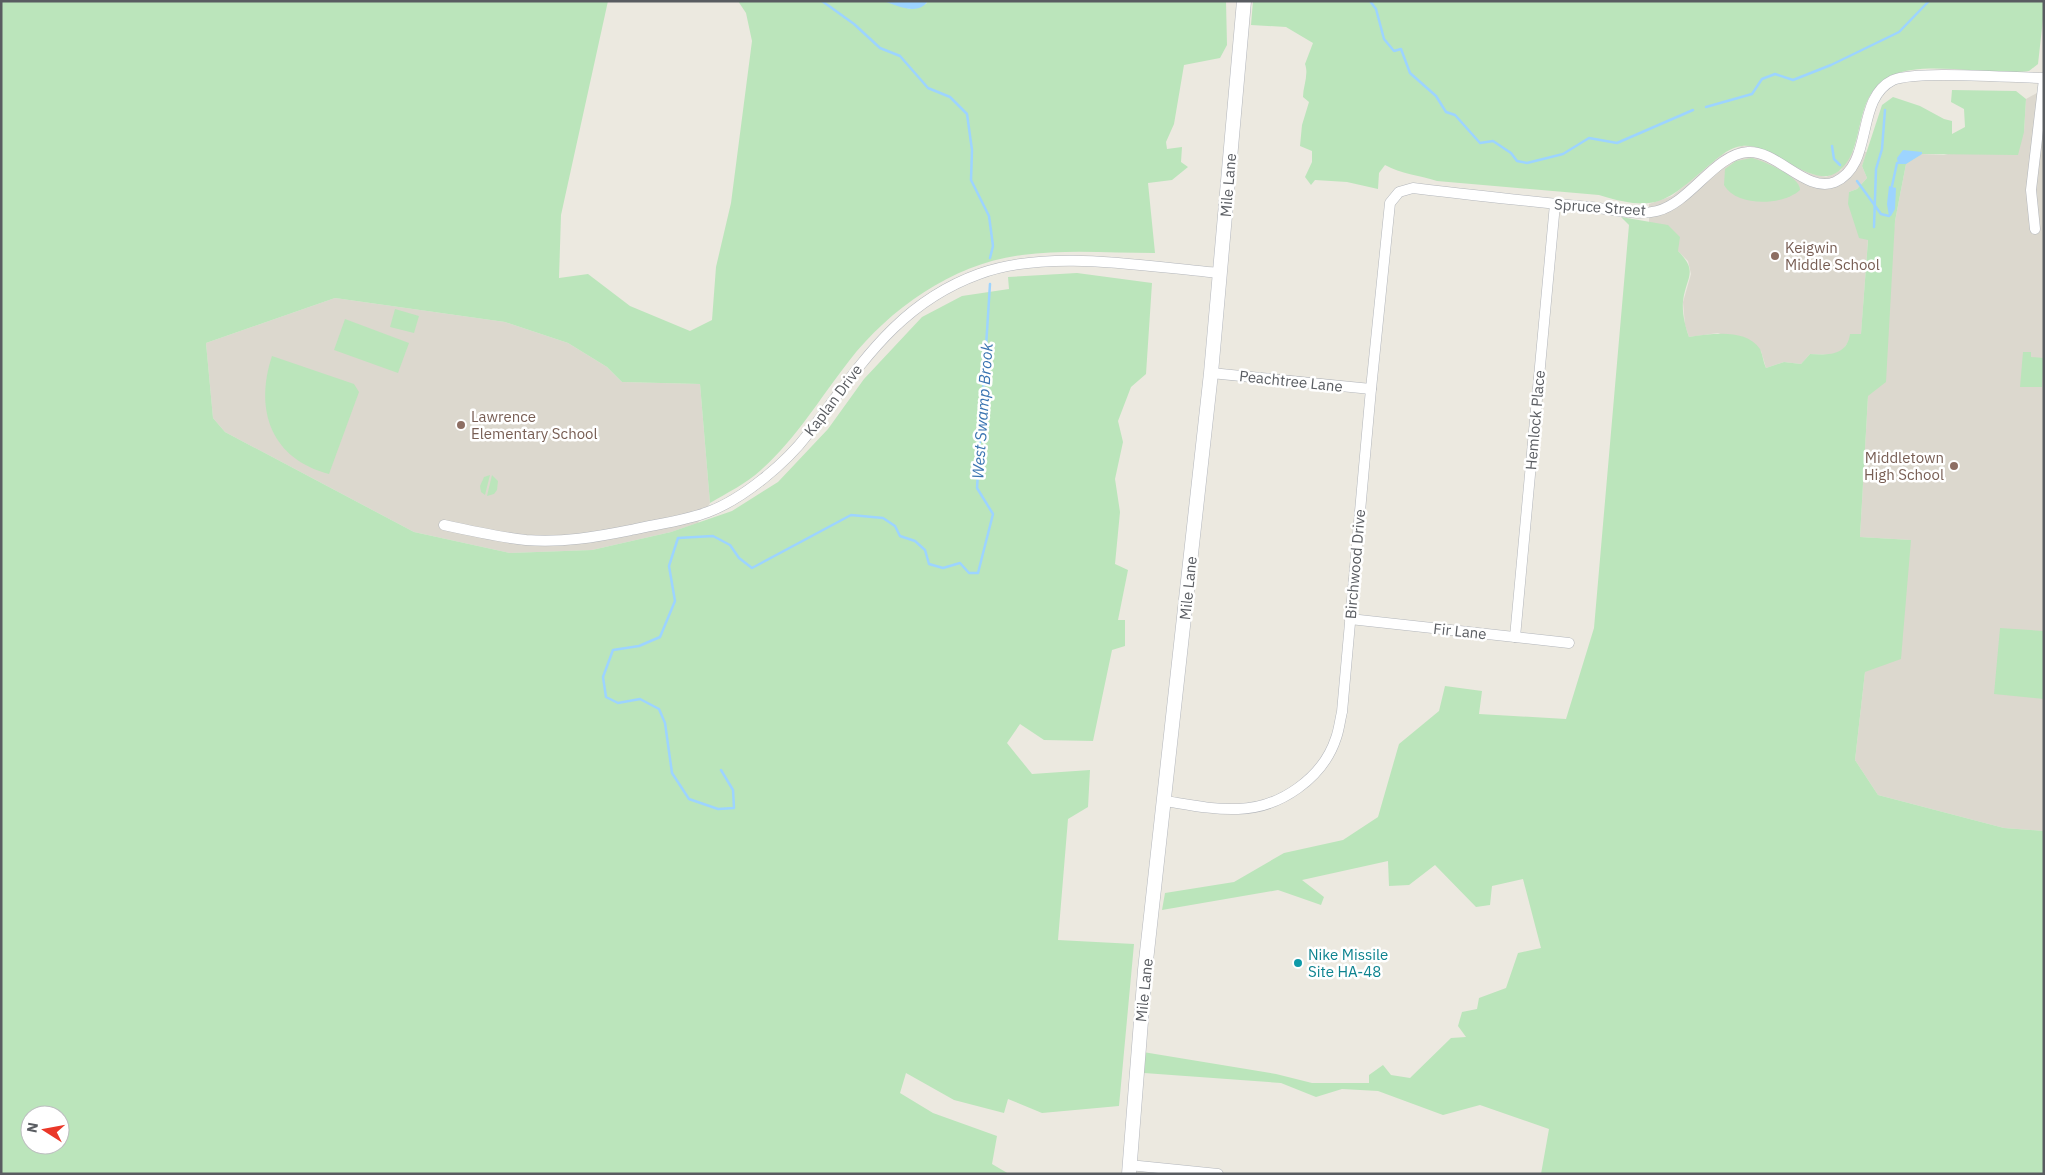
<svg xmlns="http://www.w3.org/2000/svg" width="2045" height="1175" font-family="'IBM Plex Sans',sans-serif">
	<style>
		.education { fill: #dcd8ce }
		.green { fill: #bbe5bb; fill-rule: evenodd }
		.water { fill: #9dd4ff }
		.lines { fill: none; stroke-linecap: round; stroke-linejoin: round }
		.stream { stroke: #9dd4ff; stroke-width: 2.5 }
		.street-casing { stroke: #b3b6bb; stroke-width: 11 }
		.secondary-casing { stroke: #b4b7bd; stroke-width: 15 }
		.street { stroke: #fff; stroke-width: 10 }
		.secondary { stroke: #fff; stroke-width: 14 }
		.education-dot { fill: #8d6e63; stroke: #fff; stroke-width: 2 }
		.culture-dot { fill: #0f9aa8; stroke: #fff; stroke-width: 2 }
		.labels { text-anchor: middle; dominant-baseline: central; stroke-width: 5; stroke-linejoin: round; paint-order: stroke }
		.street-label { font-size: 15px; fill: #595c61; stroke: #fff }
		.education-label { font-size: 15px; fill: #785e54; stroke: #fff; text-anchor: start }
		.culture-label { font-size: 15px; fill: #0d838f; stroke: #fff; text-anchor: start }
		.water-label { font-size: 16px; font-style: italic; fill: #3a74b1; stroke: #fff }
	</style>
	<rect width="100%" height="100%" fill="#ece9e0"/>
	<g class="education">
		<path d="M2044 89V831L2004 828 1878 795 1855 760 1865 672 1911 540 1860 537 1868 396 1895 221 1906 164 1922 154 1944 155 2024 132 2026 99Z"/>
		<path d="M1742 146 1765 149 1812 174 1826 177 1841 170 1852 151 1867 152 1862 166 1867 178 1857 189 1849 192 1868 239 1861 335 1849 341 1842 351 1831 355 1810 354 1801 364 1784 362 1766 368 1761 351 1718 333 1689 337 1685 325 1683 302 1691 274 1688 261 1649 222V204L1672 196 1721 155Z"/>
		<path d="M335 298 505 322 568 343 607 367 622 382 700 384 710 503 698 523 671 532 592 550 510 553 414 532 225 432 213 418 206 343Z"/>
	</g>
	<g class="green">
		<path d="M1 1H608L561 215 559 278 588 274 630 306 690 331 712 320 716 267 731 203 752 41 746 13 738 1H884L910 9 926 4 928 1H1226L1227 45 1220 58 1184 65 1174 124 1166 142 1167 149 1182 147 1181 162 1188 167 1172 180 1148 183 1155 253C1111 253 1066 249 1022 255 955 263 890 308 849 361 820 398 796 439 761 470 747 483 727 493 710 503L700 384 622 382 607 367 568 343 505 322 335 298 206 343 213 418 225 432 414 532 510 553 592 550 671 532 732 511 778 482 828 429 864 379 922 317 962 296 1009 289 1008 277 1077 273 1152 283 1146 374 1131 387 1118 421 1123 442 1115 479 1120 512 1115 564 1128 570 1118 620H1125V646L1112 650 1093 741 1044 740 1020 724 1007 743 1032 774 1090 770 1088 807 1068 819 1058 940 1134 944 1119 1106 1042 1113 1008 1099 1004 1113 954 1100 906 1073 900 1093 933 1113 997 1136 992 1164 1009 1174H1ZM30 1115H60V1145H30Z"/>
		<path d="M1253 1H2044V10L2038 64 2029 71C1992 76 1925 60 1893 75 1850 94 1868 148 1839 171 1812 192 1774 142 1742 146 1731 147 1721 155 1713 162 1667 200 1660 214 1599 195L1437 181C1419 175 1401 174 1385 165L1379 173 1378 189 1347 182 1315 180 1311 185 1305 177 1312 162V151L1300 146 1302 125 1309 102 1303 97C1303 86 1309 75 1305 64L1313 43 1286 27 1251 25Z"/>
		<path d="M1952 90 2016 91 2026 99 2024 132 2018 155 1922 154 1906 164 1895 221 1886 382 1868 396 1860 537 1911 540 1901 659 1865 672 1855 760 1878 795 2004 828 2044 831V1174H1541L1549 1129 1480 1105 1443 1115 1378 1091 1342 1089 1316 1097 1281 1083 1144 1073 1143 1052 1276 1074 1312 1083H1369V1075L1383 1065 1391 1075 1410 1078 1451 1038 1466 1037 1458 1026 1462 1012 1477 1009 1479 998 1506 988 1518 953 1541 948 1523 879 1492 886 1490 905 1476 907 1435 865 1409 885 1389 886 1388 861 1302 880 1324 897 1321 905 1278 890 1162 910 1165 893 1234 882 1284 853 1343 840 1378 817 1399 744 1439 711 1445 686 1482 691 1479 714 1566 719 1594 628 1629 225 1621 217 1668 225 1680 237 1678 251C1699 272 1686 277 1683 301 1682 313 1685 326 1689 337 1712 334 1745 328 1760 349 1763 355 1763 362 1766 368L1784 362 1801 364 1810 354C1828 355 1847 356 1850 334H1861L1868 240 1859 238 1848 204 1849 192 1857 189 1867 178 1862 166 1882 105 1893 97 1920 106 1944 119 1952 121V134L1965 127 1964 109 1951 102Z"/>
		<path d="M1752 158C1764 161 1801 177 1800 190 1783 206 1736 207 1724 185L1725 169 1736 161Z"/>
		<path d="M395 309 419 316 414 333 390 327Z"/>
		<path d="M345 319 409 343 398 373 334 350Z"/>
		<path d="M2023 352H2031V357L2044 358 2042 387H2020Z"/>
		<path d="M272 356 354 384 359 392 329 474C271 459 254 410 272 356Z"/>
		<path d="M490 475 485 495 481 492 480 486 484 477Z"/>
		<path d="M492 475 498 481 497 490 494 494 487 496Z"/>
		<path d="M2000 628 2044 631V699L1994 694Z"/>
	</g>
	<g class="water">
		<path d="M884 1H928C918 16 897 6 884 1Z"/>
		<path d="M1903 150 1922 152V154L1906 164H1898L1897 158Z"/>
		<path d="M1889 186 1896 188 1895 209 1891 216H1889L1887 204Z"/>
	</g>
	<g class="lines">
		<g class="stream">
			<path d="M822 1 854 24 880 48 900 56 928 88 950 97 967 114 972 150 971 180 989 216 993 246 990 258"/>
			<path d="M1370 1 1376 9 1384 39 1394 51 1401 49 1410 73 1436 96 1446 112 1455 115 1480 143 1493 141 1511 153 1517 161 1527 163 1563 154 1589 138 1617 143 1693 110"/>
			<path d="M1706 107 1752 94 1762 79 1775 74 1793 80 1831 65 1899 32 1929 1"/>
			<path d="M1832 146 1834 159 1840 165"/>
			<path d="M1857 181 1881 214 1889 216"/>
			<path d="M1892 186 1897 163"/>
			<path d="M1874 227 1876 169 1882 149 1885 110"/>
			<path d="M721 770 733 790 734 808 718 809 689 799 672 773 665 723 659 709 640 699 618 703 606 697 603 677 613 650 639 646 660 637 675 601 669 566 678 538 713 536 730 545 739 558 752 568 851 515 883 518 895 526 900 536 915 541 925 550 929 564 943 568 960 563 969 573H978L993 514 977 488 990 284"/>
		</g>
		<g class="street-casing">
			<g id="street">
				<path d="M2035 229 2031 190 2044 79"/>
				<path d="M1211 373 1371 389"/>
				<path d="M444 525C471 531 498 537 526 540 562 543 596 537 631 530 657 524 684 521 708 512 743 499 786 463 808 434 859 368 896 304 979 274 1049 248 1147 267 1220 273"/>
				<path d="M1350 619 1569 643"/>
				<path d="M1515 637 1555 204"/>
				<path d="M1165 801C1190 805 1214 810 1238 809 1280 808 1323 778 1336 738 1339 730 1340 720 1342 712L1371 389 1390 203 1399 192 1413 188C1472 195 1531 202 1590 207 1610 209 1637 216 1657 211 1690 203 1715 154 1748 152 1777 150 1807 194 1835 182 1875 164 1854 99 1893 80 1917 70 2013 78 2044 78"/>
				<path d="M1129 1165 1218 1174"/>
			</g>
		</g>
		<g class="secondary-casing">
			<path id="secondary" d="M1129 1174 1145 970 1211 373 1244 1"/>
		</g>
		<use href="#street" class="street"/>
		<use href="#secondary" class="secondary"/>
	</g>
	<g class="education-dot">
		<circle cx="1775" cy="256" r="5"/>
		<circle cx="461" cy="425" r="5"/>
		<circle cx="1954" cy="466" r="5"/>
	</g>
	<circle class="culture-dot" cx="1298" cy="963" r="5"/>
	<g class="labels">
		<g class="street-label">
			<text transform="translate(1228 185) rotate(-85)">Mile Lane</text>
			<text transform="translate(1600 207) rotate(4)">Spruce Street</text>
			<text transform="translate(1291 381) rotate(6)">Peachtree Lane</text>
			<text transform="translate(833 400) rotate(-53)">Kaplan Drive</text>
			<text transform="translate(1535 420) rotate(-85)">Hemlock Place</text>
			<text transform="translate(1355 564) rotate(-85)">Birchwood Drive</text>
			<text transform="translate(1188 588) rotate(-84)">Mile Lane</text>
			<text transform="translate(1460 631) rotate(6)">Fir Lane</text>
			<text transform="translate(1144 990) rotate(-84)">Mile Lane</text>
		</g>
		<g class="education-label">
			<text x="1785" y="247">Keigwin<tspan x="1785" dy="17">Middle School</tspan></text>
			<text x="471" y="416">Lawrence<tspan x="471" dy="17">Elementary School</tspan></text>
			<text x="1944" y="457" text-anchor="end">Middletown<tspan x="1944" dy="17">High School</tspan></text>
		</g>
		<g class="culture-label">
			<text x="1308" y="954">Nike Missile<tspan x="1308" dy="17">Site HA-48</tspan></text>
		</g>
		<g class="water-label">
			<text transform="translate(982 411) rotate(-86)">West Swamp Brook</text>
		</g>
	</g>
	<rect width="2045" height="1175" fill="none" stroke="#595c61" stroke-width="5"/>
	<g transform="translate(45 1130) rotate(281)"><circle r="24" fill="#ffffff" stroke="#bdbec0"/>
	<path d="M0-4L9 19L0 12L-9 19Z" fill="#ea3728"/>
	<text y="-8" font-size="14" font-weight="bold" text-anchor="middle" fill="#595c61">N</text>
	</g>
</svg>
